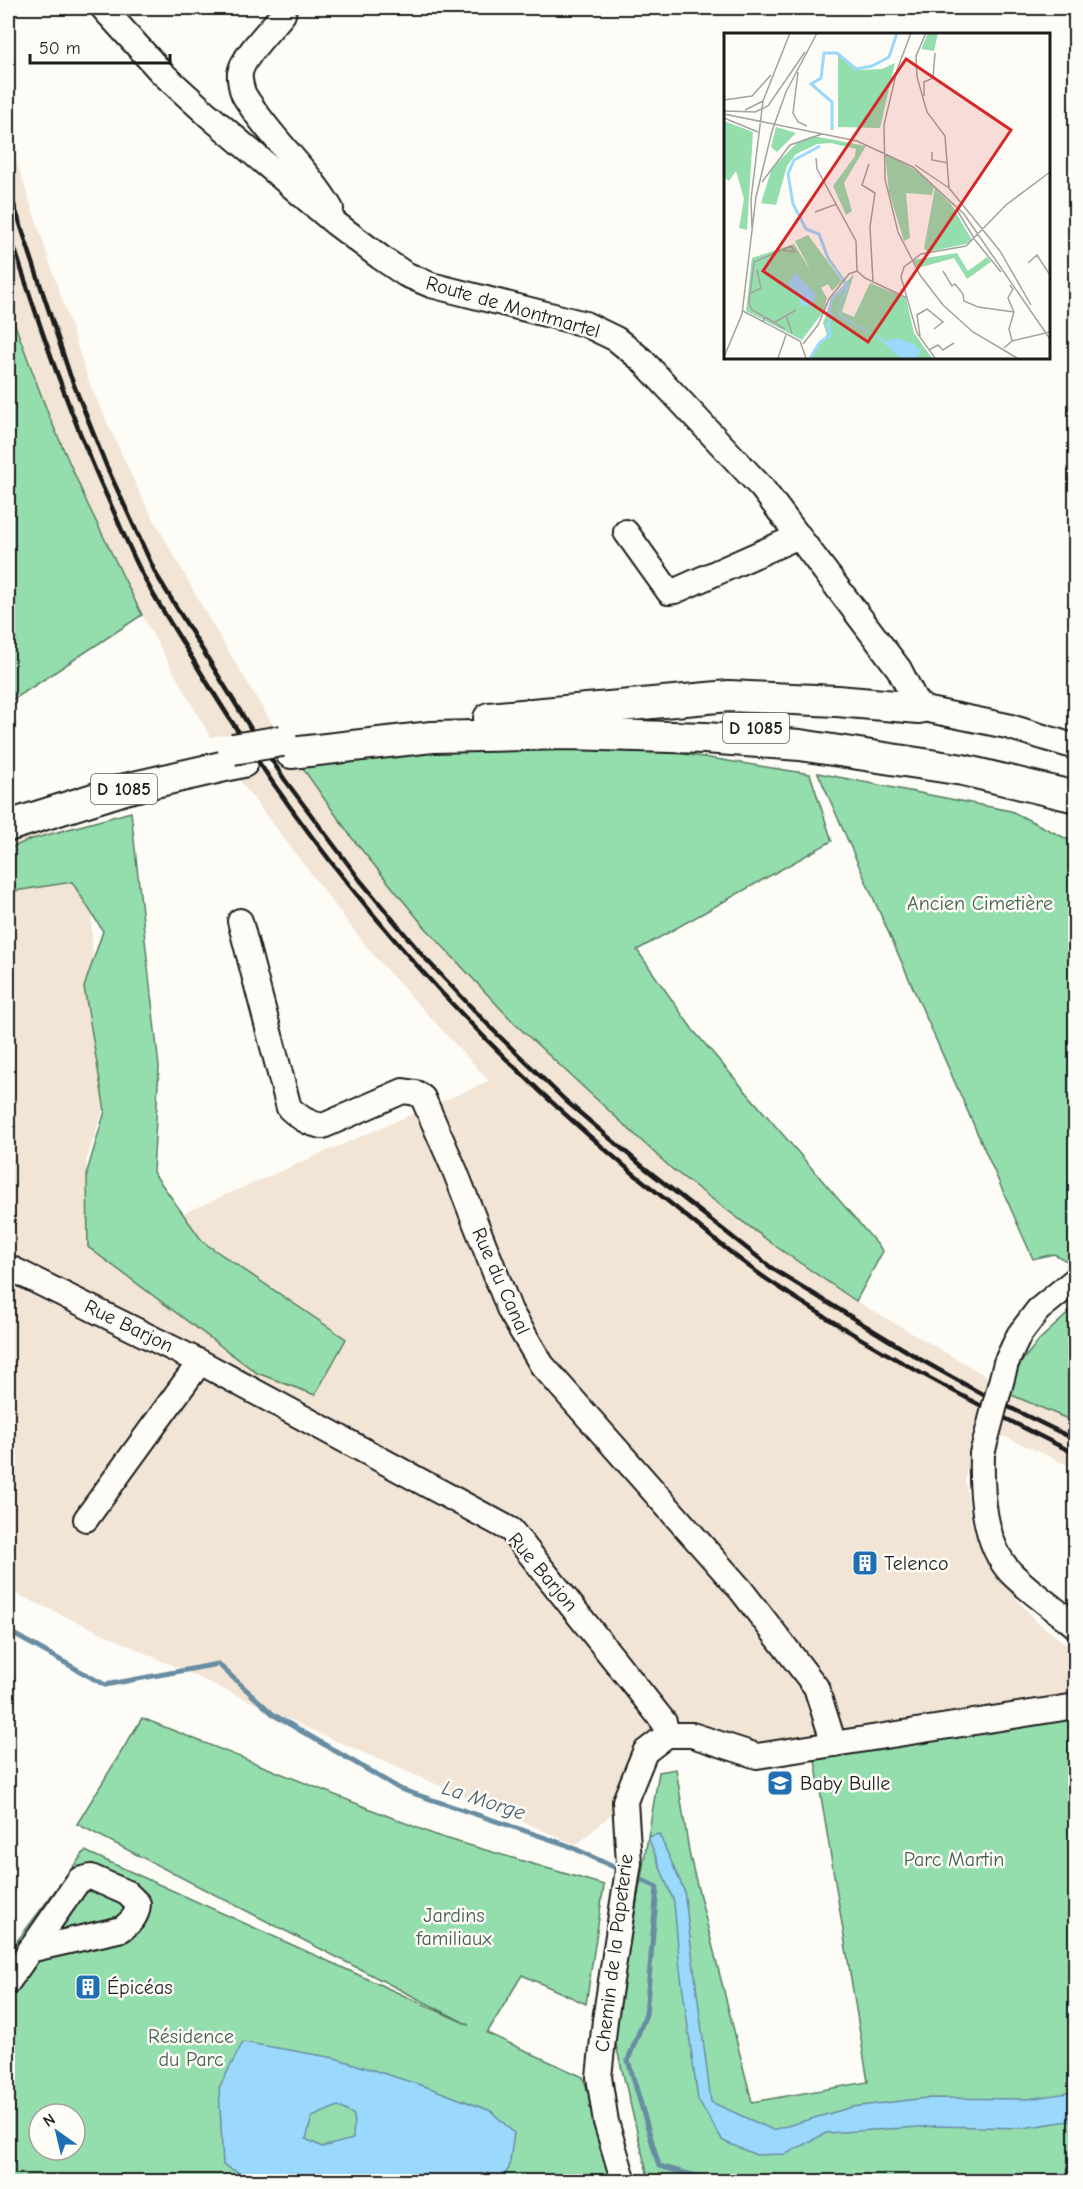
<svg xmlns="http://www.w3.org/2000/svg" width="1083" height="2189" font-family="'Comic Neue',sans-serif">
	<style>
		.built { fill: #f2e5d6 }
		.green { fill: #94ddad; stroke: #587c64; stroke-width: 1.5; fill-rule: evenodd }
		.water { fill: #9bd9fc; stroke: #688da2; stroke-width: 1.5; fill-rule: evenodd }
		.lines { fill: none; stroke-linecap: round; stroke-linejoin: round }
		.stream { stroke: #688da2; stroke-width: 5 }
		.minor-casing { stroke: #1c1c1c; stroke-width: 28 }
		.major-casing { stroke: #1c1c1c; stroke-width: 34 }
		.minor { stroke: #fdfcf7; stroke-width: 24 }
		.major { stroke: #fdfcf7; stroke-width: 30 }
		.rail { stroke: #1c1c1c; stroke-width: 4.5 }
		.minor-bridge-casing { stroke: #1c1c1c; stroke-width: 28; stroke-linecap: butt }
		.major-bridge-casing { stroke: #1c1c1c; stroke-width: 34; stroke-linecap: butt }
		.minor-bridge { stroke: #fdfcf7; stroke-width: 24 }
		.major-bridge { stroke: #fdfcf7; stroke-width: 30 }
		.labels { text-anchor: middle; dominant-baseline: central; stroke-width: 5; stroke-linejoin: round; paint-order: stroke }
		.shield { fill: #fdfcf7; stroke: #605f5e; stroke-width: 1.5 }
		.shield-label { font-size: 18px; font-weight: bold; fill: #1c1c1c }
		.street-label { font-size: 20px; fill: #1c1c1c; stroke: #fdfcf7 }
		.park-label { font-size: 20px; fill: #46604f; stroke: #fdfcf7 }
		.poi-label { font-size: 20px; fill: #1c1c1c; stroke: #fdfcf7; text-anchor: start }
		.water-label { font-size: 21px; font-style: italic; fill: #485e6a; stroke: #fdfcf7 }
		.inset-river { fill: none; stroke: #9bd9fc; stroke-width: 3 }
		.inset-road { fill: none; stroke: #a3a29f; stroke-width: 1.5 }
		.view { fill: #d62828; fill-opacity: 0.15; stroke: #d62828; stroke-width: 3 }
		.inset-edge { fill: none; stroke: #1c1c1c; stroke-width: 3 }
	</style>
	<rect width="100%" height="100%" fill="#fdfcf7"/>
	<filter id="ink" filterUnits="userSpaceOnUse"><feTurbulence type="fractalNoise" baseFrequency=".0167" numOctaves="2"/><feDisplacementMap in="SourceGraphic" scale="12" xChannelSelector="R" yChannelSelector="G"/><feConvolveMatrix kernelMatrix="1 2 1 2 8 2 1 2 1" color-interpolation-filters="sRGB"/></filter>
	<g filter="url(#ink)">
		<g class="built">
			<path d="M8 135 90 385 141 496 208 617 274 727 210 737 142 615 88 505 49 416 8 306Z"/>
			<path d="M299 763 352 838 423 925 514 1023 778 1248 856 1301 988 1377 970 1442 965 1481 972 1526 990 1568 1036 1621 1075 1651V1692L1061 1709 757 1756 667 1735 625 1801 577 1845 334 1740 8 1590V842L131 812 90 860 93 975 112 1083 86 1161 99 1213 117 1242 489 1081 373 955 236 776Z"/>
			<path d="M1009 1394 1075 1422V1468L999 1434Z"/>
		</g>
		<g class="green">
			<path d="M8 306 49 416 88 505 142 615 8 703Z"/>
			<path d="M614 743 810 774 832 841 637 950 693 1030 883 1251 856 1301 778 1248 672 1169 514 1023 423 925 352 838 299 763 386 755Z"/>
			<path d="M818 773 1011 811 1075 843 1074 1265 1054 1254 1033 1259Z"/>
			<path d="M131 812 159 1067 153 1172 203 1242 346 1339 315 1395 257 1373 88 1247 87 1172 105 1111 84 987 103 931 72 882 8 892V849L29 840Z"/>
			<path d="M1075 1307V1422L1009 1394 1014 1371 1039 1340Z"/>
			<path d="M1075 1711V2181H649L614 2037 659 1772 676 1769 690 1857 752 2102 868 2082 815 1760Z"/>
			<path d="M142 1718 438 1836 604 1885 586 2004 522 1975 487 2033 583 2077 617 2181H8V1953L85 1851 469 2025 77 1824ZM39 2114H75V2150H39Z"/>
		</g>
		<g class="water">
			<path d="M659 1834 684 1890 711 2102 773 2130 852 2107 926 2098 1027 2099 1075 2092V2120L1023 2128 935 2126 826 2133 786 2154 756 2155 723 2141 698 2100 680 1969 674 1902 648 1837Z"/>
			<path d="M243 2042 335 2058 430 2088 491 2111 514 2133 509 2168 500 2181H256L223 2165 219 2088ZM338 2106 354 2115 353 2139 322 2147 306 2139 312 2117Z"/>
		</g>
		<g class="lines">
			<g class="stream">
				<path d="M8 1631 105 1685 218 1664 274 1715 400 1789 567 1845 622 1871"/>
				<path d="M633 1876 657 1887 646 2014 628 2060 659 2166 707 2179V2182"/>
			</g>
			<g class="minor-casing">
				<g id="minor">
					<path d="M103 8 162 73 207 114 335 223 380 257 405 274 431 285 585 324 616 339 642 360 762 488 899 669 919 708 1007 726 1076 747"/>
					<path d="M284 8 283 14C272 28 243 56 240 73 239 79 242 91 244 95 269 137 307 168 331 209"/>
					<path d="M626 532 669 592 675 591 799 536"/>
					<path d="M240 921 289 1108C300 1118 309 1124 323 1126L403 1091 416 1093 423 1098 455 1171 510 1311 542 1365 741 1590 816 1687 834 1744"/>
					<path d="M8 1267 200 1362 511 1530 664 1722 667 1735"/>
					<path d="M1006 1363 1019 1335 1038 1310 1076 1279"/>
					<path d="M982 1454C981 1492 983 1543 1011 1573 1030 1592 1055 1609 1076 1626"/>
					<path d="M86 1519 200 1362"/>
					<path d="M667 1735H692L757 1756 1076 1706"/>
					<path d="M8 1982 79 1880 91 1877 127 1893 138 1904C137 1916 132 1921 122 1929L29 1950"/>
					<path d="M624 2182 606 2122 599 2077 605 2020 629 1863 625 1801 645 1752 667 1735"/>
				</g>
			</g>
			<g class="major-casing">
				<g id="major">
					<path d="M489 718 729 696 837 701 919 708"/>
					<path d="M291 753 432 737 568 734 705 738 800 745 963 770 1076 797"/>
					<path d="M8 826 125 789 243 762"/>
				</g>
			</g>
			<use href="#minor" class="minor"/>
			<use href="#major" class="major"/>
			<g class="rail">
				<path d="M8 187 70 375 106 465 156 574 251 729 285 780 360 880 423 956 494 1031 566 1101 641 1165 773 1269 923 1361 982 1394 1076 1440"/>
				<path d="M8 228C39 325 71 420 114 512 124 535 134 559 146 581 162 611 181 639 198 668 327 880 480 1054 675 1207 706 1232 735 1258 768 1280 866 1346 970 1402 1076 1454"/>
			</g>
			<g class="minor-bridge-casing">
				<path id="minor-bridge" d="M982 1454 1006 1363"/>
			</g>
			<g class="major-bridge-casing">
				<path id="major-bridge" d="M233 749 282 741"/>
			</g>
			<use href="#minor-bridge" class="minor-bridge"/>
			<use href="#major-bridge" class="major-bridge"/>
		</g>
	</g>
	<defs>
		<g id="building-square" transform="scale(1.35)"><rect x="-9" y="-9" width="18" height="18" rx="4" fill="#1f6fb2" stroke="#fdfcf7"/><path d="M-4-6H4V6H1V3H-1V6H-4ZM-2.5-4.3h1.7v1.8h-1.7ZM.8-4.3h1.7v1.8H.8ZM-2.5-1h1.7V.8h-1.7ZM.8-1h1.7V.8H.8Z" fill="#fff"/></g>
		<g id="school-square" transform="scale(1.35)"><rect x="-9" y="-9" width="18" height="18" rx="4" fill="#1f6fb2" stroke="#fdfcf7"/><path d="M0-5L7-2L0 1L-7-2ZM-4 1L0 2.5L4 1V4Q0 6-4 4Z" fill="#fff"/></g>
	</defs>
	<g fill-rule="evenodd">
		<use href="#building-square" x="865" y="1563"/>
		<use href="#school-square" x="780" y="1783"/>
		<use href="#building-square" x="88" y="1987"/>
	</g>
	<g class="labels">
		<g class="shield">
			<rect x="723" y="713" width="66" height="30" rx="4.5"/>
			<rect x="91" y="774" width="66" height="30" rx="4.5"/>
		</g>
		<g class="shield-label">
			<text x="756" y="728">D 1085</text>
			<text x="124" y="789">D 1085</text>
		</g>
		<g class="street-label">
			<text transform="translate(513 307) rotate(16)">Route de Montmartel</text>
			<text transform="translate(501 1281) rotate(66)">Rue du Canal</text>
			<text transform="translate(129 1326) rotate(26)">Rue Barjon</text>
			<text transform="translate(543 1572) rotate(50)">Rue Barjon</text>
			<text transform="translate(614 1953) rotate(-83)">Chemin de la Papeterie</text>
		</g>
		<g class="park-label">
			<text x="980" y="903">Ancien Cimetière</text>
			<text x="954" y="1859">Parc Martin</text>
			<text x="454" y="1915">Jardins<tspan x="454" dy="23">familiaux</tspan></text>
			<text x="191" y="2036">Résidence<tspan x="191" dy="23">du Parc</tspan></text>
		</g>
		<g class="poi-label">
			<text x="884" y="1563">Telenco</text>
			<text x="800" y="1783">Baby Bulle</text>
			<text x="107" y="1987">Épicéas</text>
		</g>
		<g class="water-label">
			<text transform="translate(484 1800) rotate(18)">La Morge</text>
		</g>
	</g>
	<g transform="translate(724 33)">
		<rect width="326" height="326" fill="#fdfcf7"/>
		<path d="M204 0H214L210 18 197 16ZM114 22 131 37 158 36 171 30 156 95 114 94ZM0 88 29 99 23 197 15 195 20 166 12 138 5 148 0 144ZM52 94 72 100 53 119 47 114ZM89 103 142 113 120 150 128 178 122 182 109 153 131 123 132 116 107 110 93 111 72 121 63 133 52 172 37 170 48 135 74 109ZM161 120 193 138 210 154 208 162 182 160 186 205 180 208 165 159ZM211 155 227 171 248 207 242 211 203 219 200 215ZM84 202 118 248 108 258 104 251 97 255 103 265 99 279 78 307 22 278 28 225 70 211 87 238 71 208ZM233 220 244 238 263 224 267 229 243 246 230 225 194 235 189 227ZM130 241 118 279 130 284 146 250 182 265 190 300 208 325H86L103 301 99 290 109 263Z" fill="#94ddad"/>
		<path d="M72 240 92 262 90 269 82 273H78L73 261 63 250ZM126 247 125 254 114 276 118 283 162 308 173 305 190 311 197 319 192 325H176L153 304 115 284 113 275Z" fill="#9bd9fc"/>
		<path class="inset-river" d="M108 97V69L87 51 97 45 100 20H113L132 36 148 33 165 24 173 0M86 325 96 309 107 302 104 292 108 283 105 279 108 266 123 252 104 225 95 201 82 196 69 171 64 141 70 127 96 113"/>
		<path class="inset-road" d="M187 0 173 37 160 92 161 146 174 199 196 242 219 272 249 299 293 325M202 0 192 23 193 44 203 79 221 103 225 155 276 218M74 39 69 80 74 89 83 93M200 63V49L209 45 211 20M0 67 28 63 47 42M21 77 39 68M1 78 31 79 44 73 81 19M0 81 133 108 189 134 240 181 326 306M0 85 34 99M208 119V127L224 130M92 125 93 136 132 208 133 238 141 245 183 265M145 131 138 152 151 160 146 194 149 249M191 132 225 155M38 149 66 112 98 101M233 177 251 207M91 179 113 171M28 195 27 166 39 68 66 0M251 207 277 239M276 218 307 272M304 230 313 222 326 242M219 238 228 253 231 251 239 261 240 268 254 274 290 279M286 252 289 256 284 265 290 279M27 260 37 255 33 237M19 278 76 308 82 325M62 283 68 300M41 284 61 296M39 289 41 284 28 277 25 270 30 229 58 217 71 219 67 213 58 217M51 289 72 277M196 303 193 282 203 276 219 289 210 296M288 308 285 296 290 279M79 311 94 292 105 266 125 241 133 238M280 315 288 308 326 299M205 317 214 312 219 317 230 310M0 324 18 281 32 164 48 98 62 59 93 0M54 325 62 302M211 325 193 300 177 244 180 234 197 221 242 213 282 172 326 139"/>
		<path class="view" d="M182 26 287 97 144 309 39 238Z"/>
		<rect width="326" height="326" class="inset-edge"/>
	</g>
	<rect width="1083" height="2189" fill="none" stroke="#fdfcf7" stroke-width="30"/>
	<rect x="15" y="15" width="1053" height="2159" fill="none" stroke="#1c1c1c" stroke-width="2" filter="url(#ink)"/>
	<g transform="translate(57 2132) rotate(326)"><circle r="28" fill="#fdfcf7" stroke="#a3a29f" stroke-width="1.5"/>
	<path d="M0-4.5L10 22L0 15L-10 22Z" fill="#1f6fb2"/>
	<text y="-9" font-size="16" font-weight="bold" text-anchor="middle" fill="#1c1c1c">N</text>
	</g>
	<path d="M30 54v9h140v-9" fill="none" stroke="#1c1c1c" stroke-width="3"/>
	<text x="39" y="54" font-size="18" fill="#1c1c1c" stroke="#fdfcf7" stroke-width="4.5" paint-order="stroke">50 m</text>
</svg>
